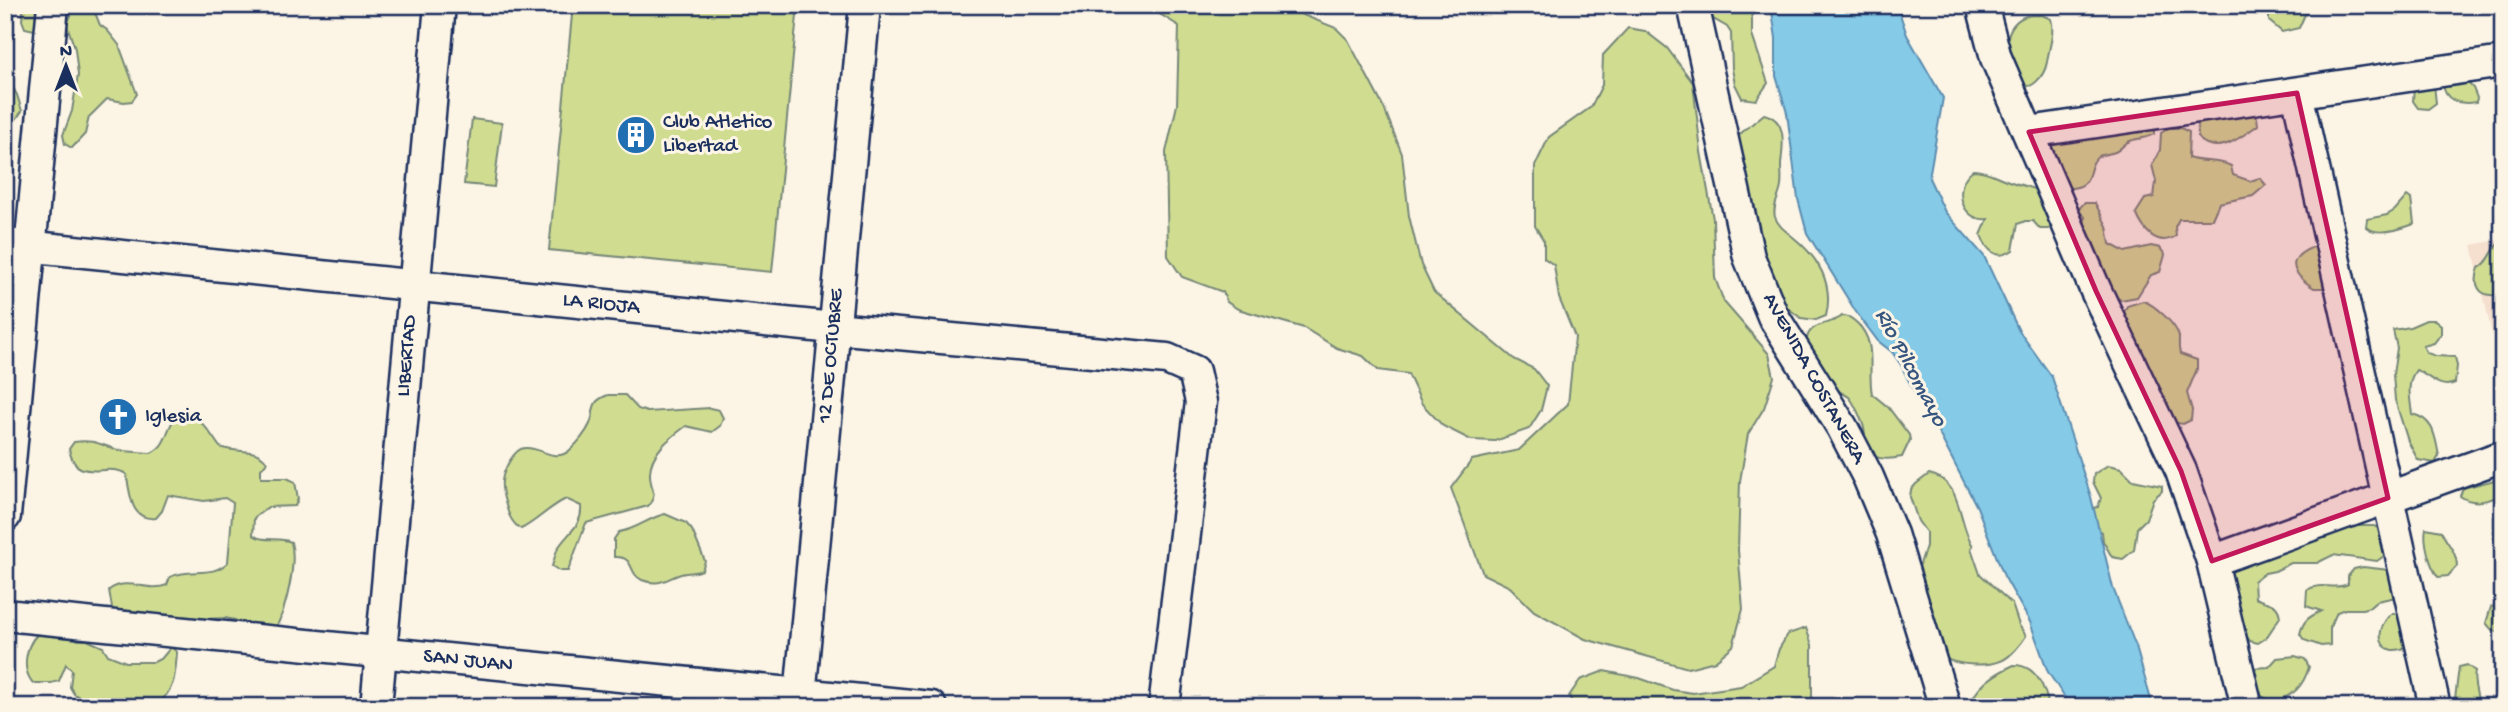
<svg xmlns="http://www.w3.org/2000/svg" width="2508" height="712" font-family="'Gochi Hand',sans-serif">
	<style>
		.built { fill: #f5dfcf }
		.green { fill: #d0dd91; stroke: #768678; stroke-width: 2 }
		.water { fill: #85cae6; stroke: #5b8cb0; stroke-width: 2 }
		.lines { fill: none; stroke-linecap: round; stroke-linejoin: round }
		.minor-casing { stroke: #1b2f5e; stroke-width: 35 }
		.minor { stroke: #fcf5e5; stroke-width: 30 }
		.marked { fill: #c2185b; fill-opacity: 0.2; stroke: #c2185b; stroke-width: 5; stroke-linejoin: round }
		.labels { text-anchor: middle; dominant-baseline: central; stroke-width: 6; stroke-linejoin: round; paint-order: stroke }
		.poi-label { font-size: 21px; fill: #1b2f5e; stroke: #fcf5e5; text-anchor: start }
		.street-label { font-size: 21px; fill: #1b2f5e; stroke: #fcf5e5 }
		.water-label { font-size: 23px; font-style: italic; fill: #365680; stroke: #fcf5e5 }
	</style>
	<rect width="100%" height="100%" fill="#fcf5e5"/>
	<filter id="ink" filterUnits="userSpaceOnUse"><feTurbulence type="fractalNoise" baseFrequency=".0143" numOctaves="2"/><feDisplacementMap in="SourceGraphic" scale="14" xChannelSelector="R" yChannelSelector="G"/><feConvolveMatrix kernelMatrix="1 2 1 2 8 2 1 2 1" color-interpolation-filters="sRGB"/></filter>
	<g filter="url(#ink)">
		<path class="built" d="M2503 239V384L2472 245Z"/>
		<g class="green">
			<path d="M24 5H49L42 26 34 30 25 28 22 20Z"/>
			<path d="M75 5H92L100 25 107 30 119 45 137 94 132 101 124 102 107 99 89 117 85 134 72 148 65 144 63 135 72 111 78 75 75 49 67 25Z"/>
			<path d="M573 5H798L772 272 549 250Z"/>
			<path d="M1145 5H1278L1336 28 1348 40 1384 108 1402 154 1409 216 1421 265 1434 292 1514 359 1534 369 1547 386 1541 410 1529 429 1495 441 1471 440 1443 426 1422 404 1408 374 1378 370 1363 356 1337 348 1304 328 1238 309 1227 302 1223 292 1182 277 1168 256 1166 152 1177 105 1179 26Z"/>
			<path d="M1707 5H1752V35L1768 83 1756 100 1742 98 1735 84 1732 69 1731 33 1727 27 1710 17Z"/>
			<path d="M2269 5H2306V12L2299 28 2282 32 2269 21Z"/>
			<path d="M2042 15 2051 19C2055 32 2049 48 2047 62 2045 74 2031 95 2018 82 2014 78 2012 71 2011 67 2003 49 2005 24 2026 16 2031 15 2038 15 2042 15Z"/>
			<path d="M1628 28 1645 31 1667 48 1693 83 1701 152 1713 219 1715 278 1724 302 1769 354 1774 377 1764 408 1748 434 1740 481 1738 550 1743 609 1733 646 1715 661 1688 668 1585 639 1534 611 1510 587 1483 574 1451 488 1472 460 1519 450 1568 404 1575 337 1559 298 1554 265 1544 258V241L1535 226V166L1549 137 1591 107 1602 85 1603 55Z"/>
			<path d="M2463 78 2473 88 2477 98 2476 102C2459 105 2444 101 2443 83Z"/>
			<path d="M5 80 9 81 17 95 22 111 12 125 5 126Z"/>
			<path d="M2434 85 2436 103 2428 109 2418 108 2413 101 2414 88Z"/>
			<path d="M2240 106 2257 117 2258 125C2240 138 2217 157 2198 138L2197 122Z"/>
			<path d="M1764 114C1788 120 1783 145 1781 164 1781 171 1782 178 1781 186 1780 196 1772 206 1775 217 1778 226 1786 231 1793 237 1819 258 1834 283 1826 316L1816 320 1801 318 1785 306 1774 276 1763 257V248L1755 235 1753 201 1733 147 1740 134Z"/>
			<path d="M472 119 502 123 494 187 464 184Z"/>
			<path d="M2154 126V134C2146 139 2136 138 2128 142 2123 145 2120 150 2115 152 2110 154 2103 154 2099 156 2084 166 2097 189 2067 188L2047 156 2052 140Z"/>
			<path d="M2169 128H2181L2189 132 2188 158C2202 163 2217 159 2231 166L2233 175 2250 181 2260 178 2266 185 2253 196 2219 203 2212 219H2179L2175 227 2176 236C2157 248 2143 230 2136 213L2145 199 2154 197 2156 181 2152 165 2160 150 2161 133Z"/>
			<path d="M1973 170C1986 170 1995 176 2006 180 2021 186 2030 186 2045 194L2055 226 2048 229H2040L2033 221H2025L2018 224 2013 250C1997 261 1987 251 1981 235L1988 219C1960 222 1952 185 1973 170Z"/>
			<path d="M2407 196 2411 199 2414 224C2401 229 2378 237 2366 227L2367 219 2387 215 2395 210Z"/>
			<path d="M2084 203H2095L2107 226 2110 244 2125 252 2151 246 2160 248 2165 255 2160 272 2151 275 2137 297 2121 300 2113 296 2084 234 2085 217 2078 210Z"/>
			<path d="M2503 239V270L2501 271 2503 288 2497 295C2478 297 2473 284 2479 268 2492 261 2492 246 2503 239Z"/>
			<path d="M2325 243 2329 288H2314C2280 266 2294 252 2325 243Z"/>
			<path d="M2143 301C2154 304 2177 325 2179 337 2179 343 2178 347 2180 354L2197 360V369L2187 393 2192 410 2191 420 2183 424 2166 421 2123 314 2127 306Z"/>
			<path d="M1842 316C1849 316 1851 318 1857 323 1878 343 1867 369 1872 394L1888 407 1909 435 1910 440 1902 457C1892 459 1878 460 1870 454 1862 447 1866 437 1864 428 1862 420 1855 405 1850 398 1846 394 1840 393 1836 389 1826 380 1804 352 1807 338 1811 321 1833 325 1842 316Z"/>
			<path d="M2426 320H2435L2441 325V334L2434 343 2423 346 2427 353 2436 356 2455 357 2457 366 2455 383C2439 390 2430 376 2416 370 2406 383 2410 398 2412 414 2434 419 2435 436 2439 456L2435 463 2418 460 2408 441 2395 400 2393 374 2397 348 2393 330 2410 327Z"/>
			<path d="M608 395H625L638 409 647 412 710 408 719 410 723 418 720 426 712 432 686 426C671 437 649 453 650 475 650 489 659 493 648 506L586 523 568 571H560L552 566C554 561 555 555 557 550 566 533 583 527 581 506L566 499C549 507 537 521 521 529 511 523 508 513 505 502 503 495 501 489 502 481 503 471 514 448 525 448 540 446 555 464 570 450 577 444 586 433 590 424 596 409 589 402 608 395Z"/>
			<path d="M182 416C203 416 209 433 220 447 236 454 256 446 267 462L261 469V478H287L295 482 298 499 295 506 268 507 254 518 253 535C265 543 278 536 291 542 297 564 286 608 276 628L250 630 235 620 225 618 190 620 163 616 119 614 112 608 109 590C128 576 147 593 167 585L170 577C190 567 212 579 228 562L233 503 225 498 204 501 168 495 162 511 156 518C129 521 131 493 126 474 107 461 76 486 69 449L74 442C95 439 100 445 118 450 128 452 140 452 151 453 168 445 165 431 175 418Z"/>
			<path d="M2108 465 2121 468 2133 480 2162 486V491L2153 499 2146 519 2137 528 2134 550 2123 559 2112 557 2103 541 2102 532 2092 528V508L2098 507 2101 498 2093 482 2094 474Z"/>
			<path d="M1929 474C1964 481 1957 523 1973 546L1971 548 1980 574 2012 604 2019 625 2026 636C2021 644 2011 656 2003 660 1987 667 1957 666 1943 657L1918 570 1926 546V532L1918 521 1910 497 1911 490 1916 484Z"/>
			<path d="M2503 478V492C2492 502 2472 505 2460 496L2463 488Z"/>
			<path d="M665 514 686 523 692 530 705 561 702 570C696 573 693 572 686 573 670 575 662 588 642 580 627 573 636 556 614 557V539L619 532C637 529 648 518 665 514Z"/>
			<path d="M2348 526H2374L2382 530 2385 547 2384 556 2377 561 2333 555 2317 563H2291L2275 571 2265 573 2254 581 2255 598C2267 604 2278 601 2280 617L2266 638 2258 643 2250 641 2245 634 2244 625C2230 612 2229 585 2230 567L2245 558 2280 553 2296 545 2340 531Z"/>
			<path d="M2426 528 2441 531C2447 544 2457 552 2457 566L2448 576 2438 577C2430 566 2423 541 2426 528Z"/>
			<path d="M2363 567 2389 570 2401 596 2377 601 2370 607 2362 609H2345L2337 612 2330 628V645L2321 646 2304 640 2300 634C2303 620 2309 617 2321 611L2306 606 2307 590C2321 581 2335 591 2348 584V576L2354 569Z"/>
			<path d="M2503 604V634L2492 630 2486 623 2491 607Z"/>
			<path d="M2391 614H2400L2407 647C2380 659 2372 632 2391 614Z"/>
			<path d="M1806 628 1812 645V707H1574L1569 696 1580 680 1604 671 1639 678 1673 690 1693 693 1741 686 1774 666 1779 649 1788 634Z"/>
			<path d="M44 630H63L78 640H87L103 647 108 655 126 662H154L162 658 171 647 177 652C175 677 176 685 159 704L142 703 135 699H126L110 705 83 699 74 694 70 687 72 670 66 664 59 681 51 683H33C20 668 26 639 44 630Z"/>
			<path d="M2295 656 2305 659 2309 667C2303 687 2293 696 2274 702L2259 695 2252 668 2269 667 2277 658Z"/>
			<path d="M2014 665C2036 665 2045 687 2049 707H1969C1976 686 1994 674 2014 665Z"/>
			<path d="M2467 665 2475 671C2472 682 2478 694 2479 707H2454L2459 667Z"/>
		</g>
		<path class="water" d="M1771 5H1897L1907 35 1943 98 1929 178 1945 212 1984 256 2019 331 2052 377 2091 497 2113 588 2136 647 2153 707H2071L2048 672 2030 622 2004 576 1977 507 1934 424 1923 410 1901 365 1892 352 1878 341 1856 312 1807 233 1798 199 1787 113 1776 76V38Z"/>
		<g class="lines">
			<g class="minor-casing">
				<g id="minor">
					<path d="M1693 5 1749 257 1773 316 1842 427 1868 477 1892 534 1945 707"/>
					<path d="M1982 5 1996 58 2096 291 2181 471 2212 561 2247 707"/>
					<path d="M2297 93 2435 707"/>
					<path d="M2029 132 2503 62"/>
					<path d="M5 244 834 328 1167 359 1194 371 1201 402 1164 707"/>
					<path d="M5 516 53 5"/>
					<path d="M2212 561 2503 456"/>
					<path d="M5 615 931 707"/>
					<path d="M376 707 440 5"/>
					<path d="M799 707 865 5"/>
				</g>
			</g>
			<use href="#minor" class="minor"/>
		</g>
	</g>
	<path class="marked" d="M2297 93 2388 498 2212 561 2181 471 2096 291 2029 132Z"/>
	<defs>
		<g id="building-disc" transform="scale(2.0125)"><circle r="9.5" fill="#1f6fb2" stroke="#fcf5e5"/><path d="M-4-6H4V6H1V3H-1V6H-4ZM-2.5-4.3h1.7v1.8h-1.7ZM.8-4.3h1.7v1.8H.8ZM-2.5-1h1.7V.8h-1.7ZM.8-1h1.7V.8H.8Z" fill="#fff"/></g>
		<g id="church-disc" transform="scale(2.0125)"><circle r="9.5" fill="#1f6fb2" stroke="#fcf5e5"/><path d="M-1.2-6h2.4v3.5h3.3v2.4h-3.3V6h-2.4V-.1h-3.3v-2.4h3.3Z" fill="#fff"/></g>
	</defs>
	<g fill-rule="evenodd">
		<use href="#building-disc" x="636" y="135"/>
		<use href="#church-disc" x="118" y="417"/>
	</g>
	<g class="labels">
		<g class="poi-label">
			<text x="663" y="123">Club Atletico<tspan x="663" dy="24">Libertad</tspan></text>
			<text x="145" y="417">Iglesia</text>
		</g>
		<g class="street-label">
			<text transform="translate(601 305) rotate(6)">LA RIOJA</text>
			<text transform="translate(408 356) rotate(-85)">LIBERTAD</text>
			<text transform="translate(832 356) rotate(-85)">12 DE OCTUBRE</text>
			<text transform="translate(1813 379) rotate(61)">AVENIDA COSTANERA</text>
			<text transform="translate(468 662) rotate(6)">SAN JUAN</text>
		</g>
		<g class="water-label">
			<text transform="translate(1910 368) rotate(62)">Río Pilcomayo</text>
		</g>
	</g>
	<rect width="2508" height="712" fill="none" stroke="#fcf5e5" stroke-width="28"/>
	<rect x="14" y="14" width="2480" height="684" fill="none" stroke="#1b2f5e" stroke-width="2.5" filter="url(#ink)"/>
	<g transform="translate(66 66)" stroke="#fcf5e5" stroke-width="5" paint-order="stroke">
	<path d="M0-5L12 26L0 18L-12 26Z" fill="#1b2f5e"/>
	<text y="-10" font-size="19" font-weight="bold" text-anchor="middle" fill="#1b2f5e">N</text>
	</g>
</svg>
